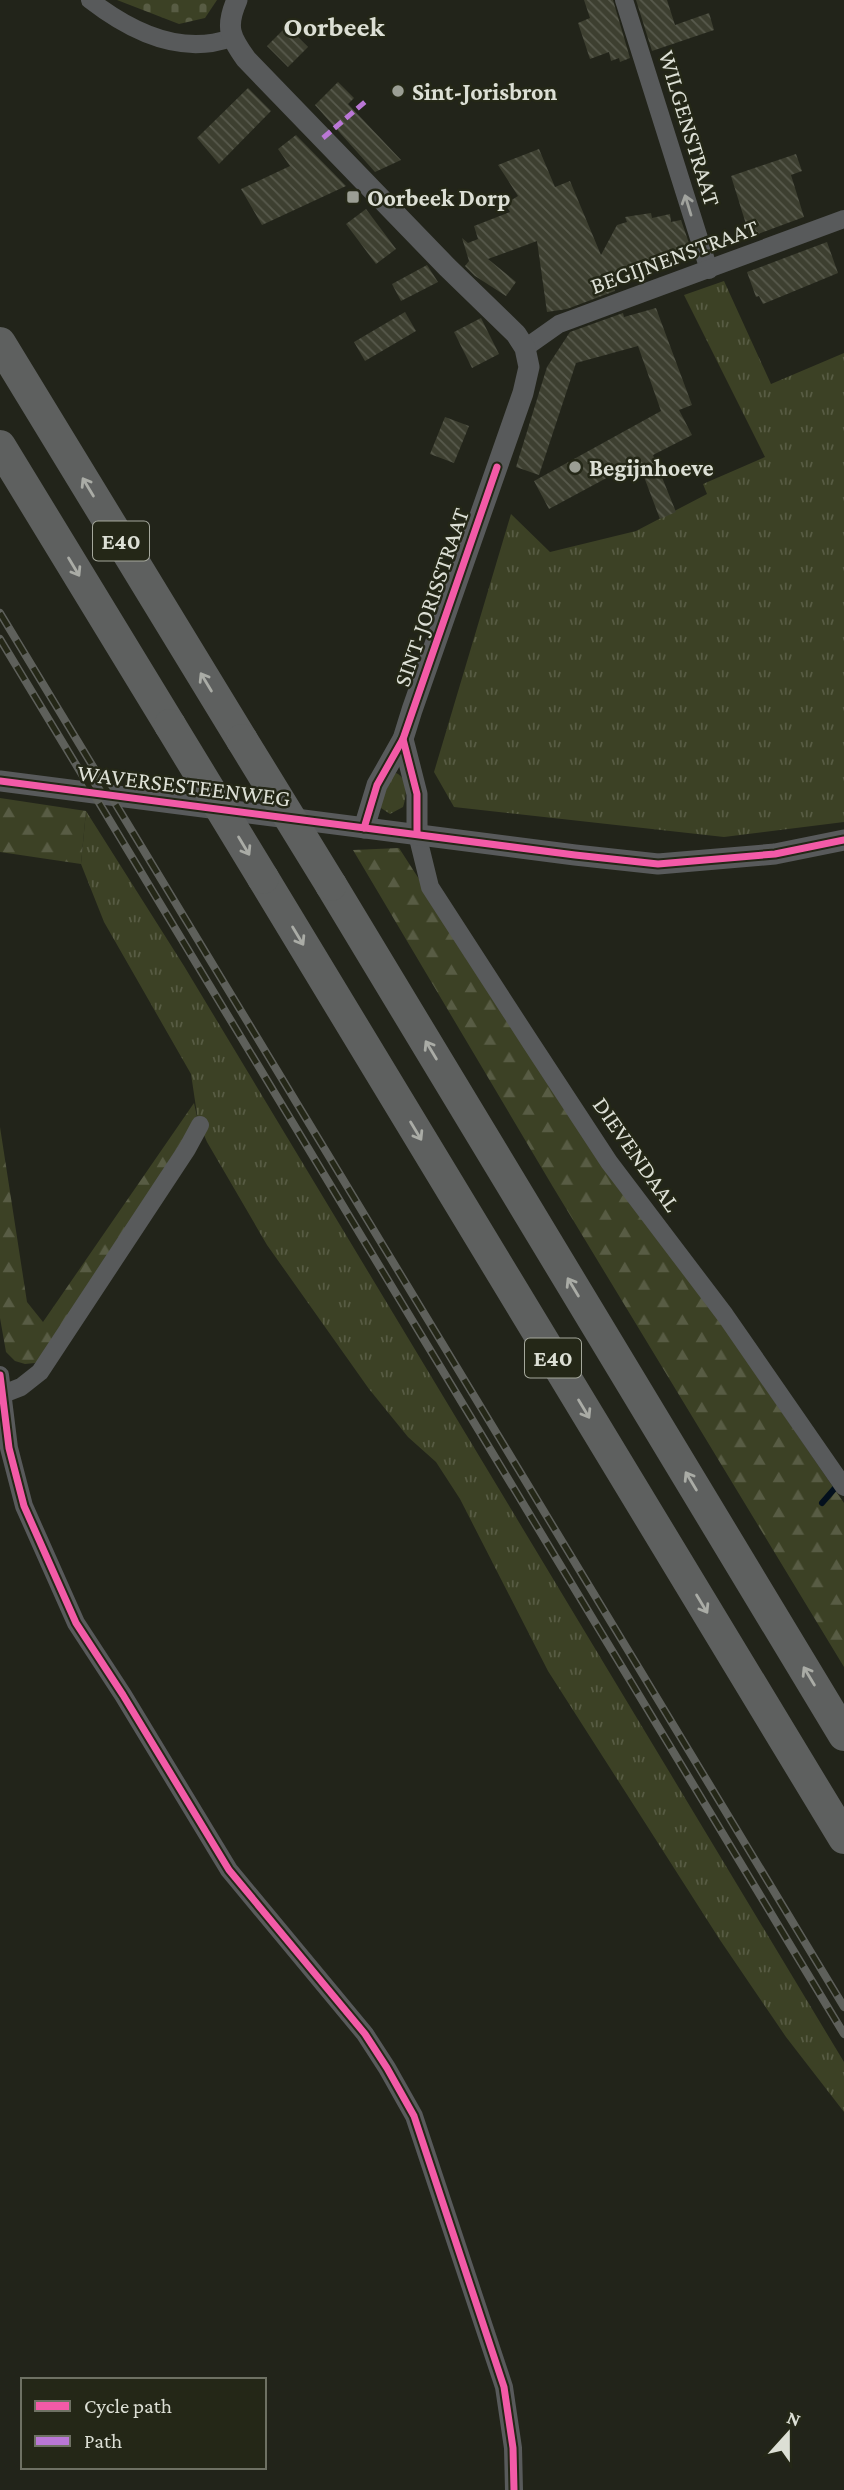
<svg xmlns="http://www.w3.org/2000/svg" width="844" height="2490" font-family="'Crimson Pro',serif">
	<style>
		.grass { fill: url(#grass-tufts) }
		.forest { fill: url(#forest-firs) }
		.cemetery { fill: url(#cemetery-stones) }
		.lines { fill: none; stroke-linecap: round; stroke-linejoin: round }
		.stream { stroke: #03101d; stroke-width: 6 }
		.building { fill: url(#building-back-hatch) }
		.minor { stroke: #585a5b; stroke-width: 18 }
		.tertiary { stroke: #585a5b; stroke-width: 21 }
		.motorway { stroke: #5e605f; stroke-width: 32 }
		.rail-casing { stroke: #5e605b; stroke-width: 8 }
		.rail { stroke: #242717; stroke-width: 5; stroke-dasharray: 16; stroke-linecap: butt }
		.motorway-bridge { stroke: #5e605f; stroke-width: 32 }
		.quiet { stroke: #ba77d6; stroke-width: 5; stroke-dasharray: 10 5; stroke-linecap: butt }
		.cycleway-casing { stroke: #242717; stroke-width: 11 }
		.cycleway { stroke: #f35aa7; stroke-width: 7 }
		.oneway { stroke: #a1a39e }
		.oneway2 { stroke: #aaaca6 }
		.poi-dot { fill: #9b9e94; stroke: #242717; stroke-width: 2.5 }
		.labels { text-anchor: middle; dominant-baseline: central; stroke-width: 5; stroke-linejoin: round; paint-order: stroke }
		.shield { fill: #242717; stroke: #a5a89c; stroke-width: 2 }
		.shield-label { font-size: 23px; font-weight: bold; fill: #dcdfd5 }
		.poi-label { font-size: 24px; font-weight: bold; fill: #dcdfd5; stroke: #242717; text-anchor: start }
		.street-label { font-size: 24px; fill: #dcdfd5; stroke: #242717 }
		.quarter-label { font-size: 28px; font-weight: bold; fill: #dcdfd5; stroke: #242717 }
	</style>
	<defs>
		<pattern id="grass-tufts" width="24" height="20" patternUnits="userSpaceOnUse" patternTransform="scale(1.75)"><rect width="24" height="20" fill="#3c4125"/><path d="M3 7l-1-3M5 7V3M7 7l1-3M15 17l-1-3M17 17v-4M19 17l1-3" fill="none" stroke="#585c44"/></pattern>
		<pattern id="forest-firs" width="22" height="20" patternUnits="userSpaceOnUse" patternTransform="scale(1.75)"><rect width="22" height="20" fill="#3c4125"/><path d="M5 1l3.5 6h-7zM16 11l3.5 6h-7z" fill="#585c44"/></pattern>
		<pattern id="cemetery-stones" width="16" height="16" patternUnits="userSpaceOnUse" patternTransform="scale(1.75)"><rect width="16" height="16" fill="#3c4125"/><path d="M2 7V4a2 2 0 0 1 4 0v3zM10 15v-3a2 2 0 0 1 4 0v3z" fill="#585c44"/></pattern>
		<pattern id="building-back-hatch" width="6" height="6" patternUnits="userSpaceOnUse" patternTransform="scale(1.75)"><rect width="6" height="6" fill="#3d3f30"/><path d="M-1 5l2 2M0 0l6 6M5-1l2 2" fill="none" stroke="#585a4d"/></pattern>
	</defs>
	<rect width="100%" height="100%" fill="#22241a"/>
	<g class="grass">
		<path d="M724 281 771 384 844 353V822L724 837 454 807 434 772 511 514 550 552 636 531 707 494 703 484 765 457 684 295Z"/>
		<path d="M396 773C408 778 407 795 403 807L390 814 381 808C379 794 384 781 396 773Z"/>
		<path d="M86 811 184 966 844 2062V2112L786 2037 720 1940 548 1671 460 1499 436 1462 408 1437 369 1389 267 1245 207 1142 198 1121 191 1074 104 922 81 864Z"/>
	</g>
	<g class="forest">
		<path d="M0 798 86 811 81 864 0 852Z"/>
		<path d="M399 848 461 944 844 1503V1667L553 1187 353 850Z"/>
		<path d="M194 1103 198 1121 43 1354 35 1363 25 1364 15 1361 6 1352 0 1318V1127L27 1302 43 1322Z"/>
	</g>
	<path class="cemetery" d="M117 0H217L205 18 179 24Z"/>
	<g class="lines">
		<path class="stream" d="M822 1503 835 1488"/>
	</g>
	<g class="building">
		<path d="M584 0H613L630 58 620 62 619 58 611 61 609 52 590 59 578 23 590 18Z"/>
		<path d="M636 0H667L675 25 709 13 714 30 652 51Z"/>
		<path d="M287 26 308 47 288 67 267 46Z"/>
		<path d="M338 82 354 98 348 104 401 160 375 172 315 105Z"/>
		<path d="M248 88 271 111 219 164 197 138Z"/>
		<path d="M296 135 346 186 262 225 241 189 290 166 278 149Z"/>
		<path d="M539 149 555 187 570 181 601 255 617 225 627 222 625 217 651 213 652 218 670 214 671 222 681 220 690 246 609 274 615 291 567 309 547 312 537 241 488 259 516 282 506 296 475 276 465 266 469 261 462 238 468 243 478 239 474 226 510 212 505 204 518 196 498 165Z"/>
		<path d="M796 154 802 171 791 175 804 217 750 237 731 176Z"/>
		<path d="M366 209 396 249 376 264 346 224Z"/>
		<path d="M827 242 838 273 763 304 759 296 756 297 747 272Z"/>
		<path d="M427 265 438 282 401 301 392 284Z"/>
		<path d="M656 308 692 405 679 410 692 435 653 455 676 512 660 519 638 461 549 509 534 481 661 411 638 346 576 363 539 475 516 467 547 367 570 332 623 313 624 317Z"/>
		<path d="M405 312 416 331 365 361 354 342Z"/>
		<path d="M481 318 499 354 472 368 454 332Z"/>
		<path d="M445 417 469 426 454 463 430 454Z"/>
	</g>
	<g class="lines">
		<g class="minor">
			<path d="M90 0C130 31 181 56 231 38"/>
			<path d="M624 0 709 270"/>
			<path d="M525 348 559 324 844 219"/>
			<path d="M417 834 430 887 531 1043 609 1162 725 1315 844 1487"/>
			<path d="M0 1375 9 1448 24 1506 76 1623 123 1695 229 1870 365 2034 387 2068 414 2116 504 2387 513 2448 514 2490"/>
			<path d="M3 1394 21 1387 40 1372 187 1149 200 1125"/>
		</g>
		<g class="tertiary">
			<path d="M237 0C225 27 230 37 246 59L447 267 516 334 525 348 529 367 523 393 412 710 403 739 377 785 364 828"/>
			<path d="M403 739 417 794V834"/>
			<path d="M0 781 575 855 658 864 775 854 844 840"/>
		</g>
		<g class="motorway">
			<path d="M0 343 242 740"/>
			<path d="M0 446 170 725"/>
			<path d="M263 878 844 1838"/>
			<path d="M331 885 844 1735"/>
		</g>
		<g class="rail-casing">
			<g id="rail">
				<path d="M0 613 844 2007"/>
				<path d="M0 639 844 2034"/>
			</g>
		</g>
		<use href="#rail" class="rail"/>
		<g class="motorway-bridge">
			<path d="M170 725 263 878"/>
			<path d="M242 740 331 885"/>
		</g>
		<path class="quiet" d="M323 138 365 102"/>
		<g class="cycleway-casing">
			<g id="cycleway">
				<path d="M403 739 417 794V834"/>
				<path d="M0 781 575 855 658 864 775 854 844 840"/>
				<path d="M364 828 377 785 403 739 497 467"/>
				<path d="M0 1375 9 1448 24 1506 76 1623 123 1695 229 1870 365 2034 387 2068 414 2116 504 2387 513 2448 514 2490"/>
			</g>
		</g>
		<use href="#cycleway" class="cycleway"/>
	</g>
	<defs><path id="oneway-shaft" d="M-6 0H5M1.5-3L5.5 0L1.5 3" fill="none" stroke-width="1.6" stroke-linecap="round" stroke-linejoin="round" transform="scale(1.75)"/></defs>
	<use class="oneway" href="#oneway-shaft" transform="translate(688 205) rotate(-107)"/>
	<g class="oneway2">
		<use href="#oneway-shaft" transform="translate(88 487) rotate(-121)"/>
		<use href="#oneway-shaft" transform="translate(74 567) rotate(59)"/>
		<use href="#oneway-shaft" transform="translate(206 682) rotate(-121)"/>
		<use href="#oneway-shaft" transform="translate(244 846) rotate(59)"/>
		<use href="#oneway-shaft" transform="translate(298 936) rotate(59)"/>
		<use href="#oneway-shaft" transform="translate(431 1050) rotate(-121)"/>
		<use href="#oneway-shaft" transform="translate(416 1131) rotate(59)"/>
		<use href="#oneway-shaft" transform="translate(573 1287) rotate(-121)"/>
		<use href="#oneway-shaft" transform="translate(584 1409) rotate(59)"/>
		<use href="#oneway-shaft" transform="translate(691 1481) rotate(-121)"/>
		<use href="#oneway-shaft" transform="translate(702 1604) rotate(59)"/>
		<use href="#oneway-shaft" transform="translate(809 1676) rotate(-121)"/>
	</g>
	<g class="poi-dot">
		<circle cx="398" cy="91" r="7"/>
		<rect x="346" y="190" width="14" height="14" rx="3.5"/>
		<circle cx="575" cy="467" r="7"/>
	</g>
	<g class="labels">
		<g class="shield">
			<rect x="93" y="521.5" width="56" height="39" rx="5"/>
			<rect x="525" y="1338.5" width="56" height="39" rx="5"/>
		</g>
		<g class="shield-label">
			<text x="121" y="541">E40</text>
			<text x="553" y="1358">E40</text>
		</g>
		<g class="poi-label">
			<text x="412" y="91">Sint-Jorisbron</text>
			<text x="367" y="197">Oorbeek Dorp</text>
			<text x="589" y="467">Begijnhoeve</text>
		</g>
		<g class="street-label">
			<text transform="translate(690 128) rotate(73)">WILGENSTRAAT</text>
			<text transform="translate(674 256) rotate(-20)">BEGIJNENSTRAAT</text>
			<text transform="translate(431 597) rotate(-71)">SINT-JORISSTRAAT</text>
			<text transform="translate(184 785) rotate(7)">WAVERSESTEENWEG</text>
			<text transform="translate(637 1154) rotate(55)">DIEVENDAAL</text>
		</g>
		<g class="quarter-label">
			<text x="334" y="26">Oorbeek</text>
		</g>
	</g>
	<rect x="21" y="2378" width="245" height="91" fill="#242717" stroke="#6e7163" stroke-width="2"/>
	<rect x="35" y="2401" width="35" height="10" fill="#f35aa7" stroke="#6e7163" stroke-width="2"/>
	<text x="84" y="2413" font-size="21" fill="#dcdfd5">Cycle path</text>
	<rect x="35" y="2436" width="35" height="10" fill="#ba77d6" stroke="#6e7163" stroke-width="2"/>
	<text x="84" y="2448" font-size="21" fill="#dcdfd5">Path</text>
	<g transform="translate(788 2434) rotate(21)" stroke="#242717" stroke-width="5" paint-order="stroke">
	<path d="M0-5L12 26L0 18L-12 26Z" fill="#dcdfd5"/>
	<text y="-10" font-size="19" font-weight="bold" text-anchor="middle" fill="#dcdfd5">N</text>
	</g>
</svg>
